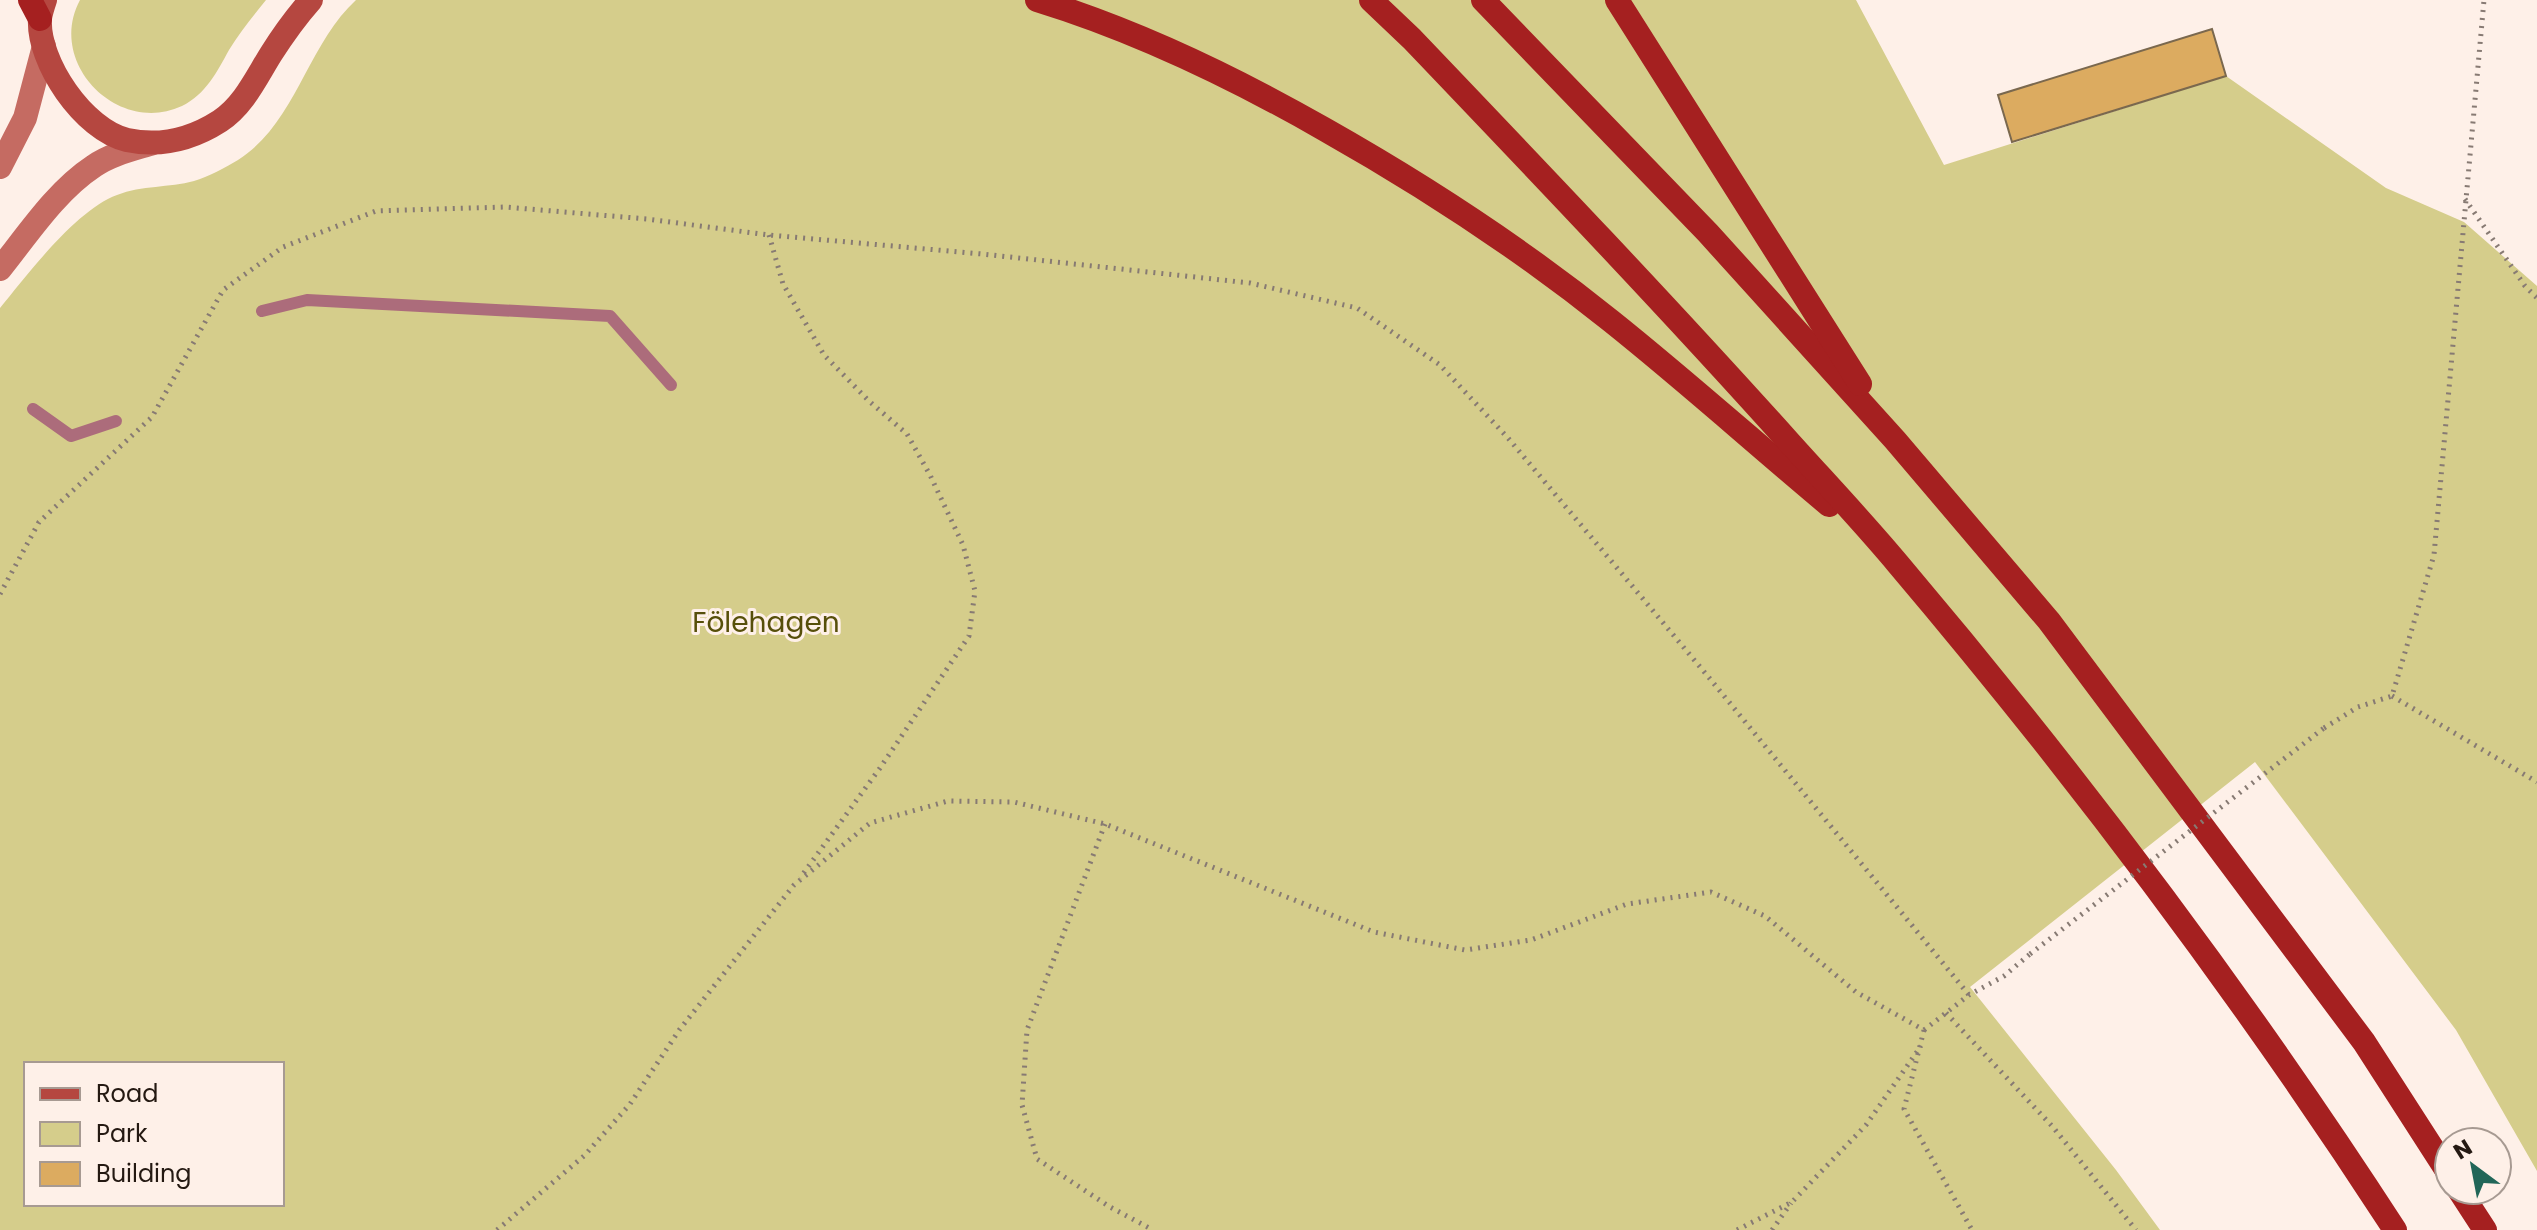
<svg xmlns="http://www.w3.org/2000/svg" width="2537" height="1230" font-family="Poppins,sans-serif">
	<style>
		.green { fill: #d5cd8b; fill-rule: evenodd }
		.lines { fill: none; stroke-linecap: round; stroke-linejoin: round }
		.stream { stroke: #ac6c7b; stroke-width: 12 }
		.building { fill: #dcab60; stroke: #7a684e; stroke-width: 2 }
		.path { stroke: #877a73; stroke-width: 5; stroke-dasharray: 2 6; stroke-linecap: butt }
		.secondary { stroke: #c56b62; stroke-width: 24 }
		.primary { stroke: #b54740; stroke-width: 24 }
		.highway { stroke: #a52020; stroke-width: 24 }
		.path-bridge { stroke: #877a73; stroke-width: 5; stroke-dasharray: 2 6; stroke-linecap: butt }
		.labels { text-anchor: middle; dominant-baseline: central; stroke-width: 6; stroke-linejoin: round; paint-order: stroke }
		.park-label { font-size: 28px; fill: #574f0a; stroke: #fef0e8 }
	</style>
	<rect width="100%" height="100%" fill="#fef0e8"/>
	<g class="green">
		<path d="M80 0H266C253 16 240 32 229 50 217 72 206 94 182 106 118 136 46 63 80 0Z"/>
		<path d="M356 0H1856L1944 165 2226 76 2386 188 2464 222 2537 286V1171L2456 1030 2255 762 1970 987 2116 1170 2160 1230H0V308C28 274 76 210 117 195 142 185 169 188 194 181 208 177 226 167 238 160 296 123 307 45 356 0ZM26 1064H282V1204H26Z"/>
	</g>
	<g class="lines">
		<g class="stream">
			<path d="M262 311 307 300 610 316 671 385"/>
			<path d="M33 409 71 436 116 421"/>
		</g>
	</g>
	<path class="building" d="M2212 29 2226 76 2012 142 1998 95Z"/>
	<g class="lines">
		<g class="path">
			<path d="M2465 199 2525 286 2537 298"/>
			<path d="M769 235 783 284 824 355 869 401 907 434 930 475 963 545 975 591 969 636 880 768 800 878"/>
			<path d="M0 594 39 522 152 417 223 290 283 247 376 211 505 207 647 219 769 235 982 254 1250 283 1357 308 1440 365 1508 438 1706 674 1969 995"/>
			<path d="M2392 696 2537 782"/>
			<path d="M2324 728 2358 707 2392 696 2434 555 2484 0"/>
			<path d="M1105 824 1027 1030 1022 1105 1037 1159 1110 1207 1153 1230"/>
			<path d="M1946 1013 2052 1126 2136 1230"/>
			<path d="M1924 1030 1904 1109 1972 1230"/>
			<path d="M1924 1030 1969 995 2004 976 2030 954"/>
			<path d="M497 1230 585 1155 630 1104 680 1029 794 885 870 823 948 801 1014 802 1105 824 1374 932 1465 950 1531 940 1627 904 1711 892 1765 916 1856 992 1924 1030"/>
			<path d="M1737 1230 1792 1202 1866 1125 1921 1046"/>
			<path d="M1772 1230 1791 1203"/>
		</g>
		<g class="secondary">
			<path d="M0 167 25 118 44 46"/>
			<path d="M0 269C28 234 56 191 94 166 111 154 134 149 153 143"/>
		</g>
		<path class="primary" d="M45 0C43 6 41 12 40 18 37 62 84 130 127 140 160 147 192 139 220 121 244 105 256 78 271 54 283 35 296 17 311 0"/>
		<g class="highway">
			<path d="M30 0 40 19"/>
			<path d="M1037 0C1138 31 1233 77 1324 129 1425 186 1520 248 1611 321 1685 380 1756 444 1829 505"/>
			<path d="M1371 0 1412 39C1539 172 1666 305 1789 442 1825 482 1863 522 1898 564 2075 773 2246 1000 2395 1230"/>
			<path d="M1483 0 1708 233 1895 440 2049 621 2364 1042 2449 1174"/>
			<path d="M1617 0 1860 384"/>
			<path d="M2459 1190 2485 1230"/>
		</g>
		<path class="path-bridge" d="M2030 954 2324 728"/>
	</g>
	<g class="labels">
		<g class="park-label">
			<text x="766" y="622">Fölehagen</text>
		</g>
	</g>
	<rect x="24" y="1062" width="260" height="144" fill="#fef0e8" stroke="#a79a92" stroke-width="2"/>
	<rect x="40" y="1088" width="40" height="12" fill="#b54740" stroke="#a79a92" stroke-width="2"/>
	<text x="96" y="1102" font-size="24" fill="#241912">Road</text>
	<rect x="40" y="1122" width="40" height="24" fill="#d5cd8b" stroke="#a79a92" stroke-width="2"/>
	<text x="96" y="1142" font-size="24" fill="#241912">Park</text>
	<rect x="40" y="1162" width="40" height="24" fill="#dcab60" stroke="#a79a92" stroke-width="2"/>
	<text x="96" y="1182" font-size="24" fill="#241912">Building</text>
	<g transform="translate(2473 1166) rotate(328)"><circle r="38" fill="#fef0e8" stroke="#a79a92" stroke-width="2"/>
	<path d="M0-6L14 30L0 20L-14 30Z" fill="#216658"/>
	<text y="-12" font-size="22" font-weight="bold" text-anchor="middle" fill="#241912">N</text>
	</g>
</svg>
